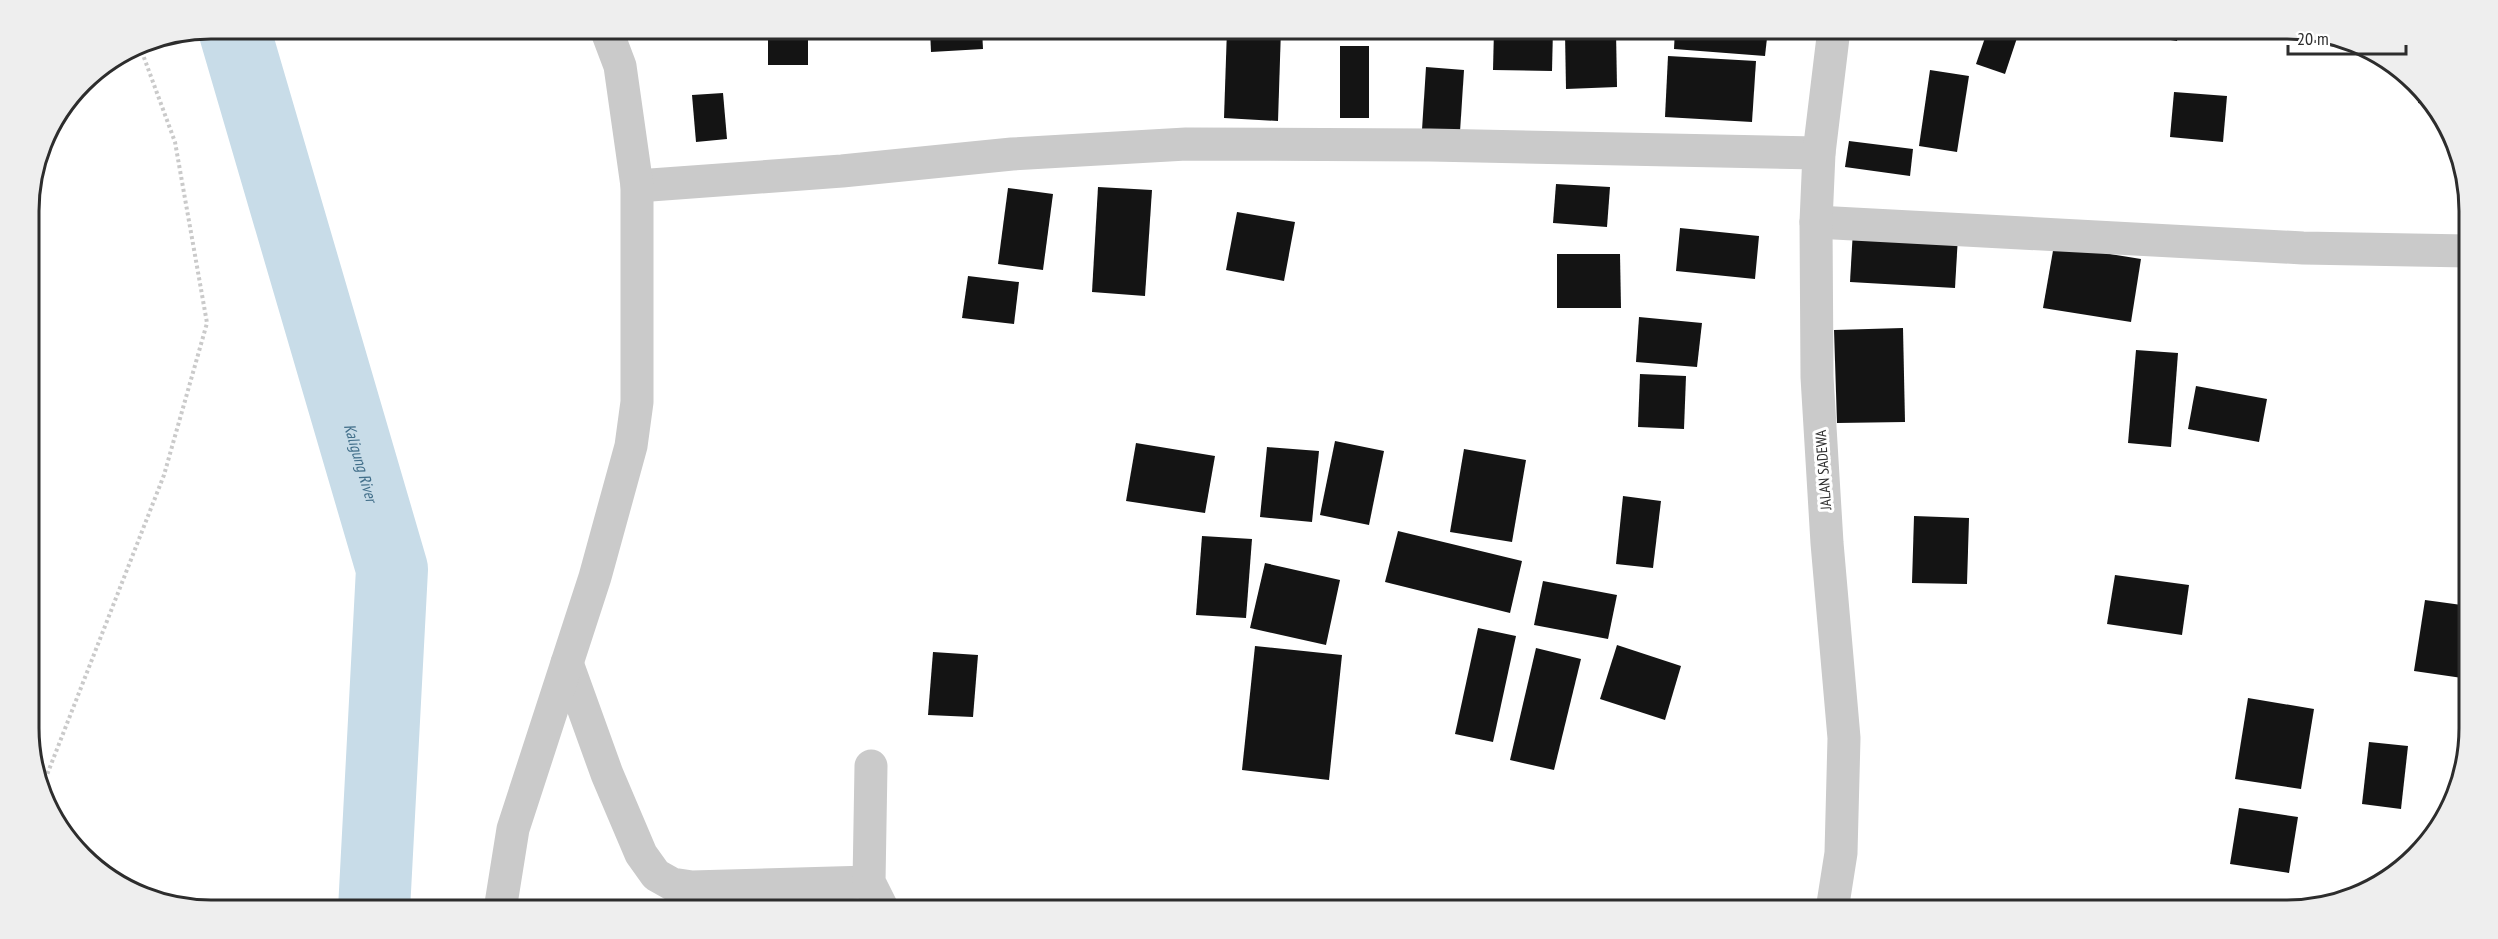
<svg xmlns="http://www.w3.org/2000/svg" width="2498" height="939" font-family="'PT Sans Narrow',sans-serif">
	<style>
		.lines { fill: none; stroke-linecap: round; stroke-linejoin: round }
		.river { stroke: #c8dce8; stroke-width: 72 }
		.building { fill: #141414 }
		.path { stroke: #cacaca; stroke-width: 4; stroke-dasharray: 3 3; stroke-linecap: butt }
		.street { stroke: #cacaca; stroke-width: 33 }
		.labels { text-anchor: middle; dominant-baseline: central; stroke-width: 6; stroke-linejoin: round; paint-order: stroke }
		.street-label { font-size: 15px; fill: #2d2d2d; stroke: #fff }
		.water-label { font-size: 16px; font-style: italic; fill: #416e89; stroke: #fff }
		.rim { fill: none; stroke: #2d2d2d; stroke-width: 3 }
	</style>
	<rect width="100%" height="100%" fill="#fff"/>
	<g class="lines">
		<path class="river" id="s1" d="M234 29 392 569 374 910"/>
	</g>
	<g class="building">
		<rect x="768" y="29" width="40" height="36"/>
		<path d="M930 29H982L983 49 931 52Z"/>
		<path d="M1227 29H1281L1278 121 1224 118Z"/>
		<path d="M1494 29H1553L1552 71 1493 70Z"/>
		<path d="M1675 29H1768L1765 56 1674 49Z"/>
		<path d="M1988 29H2020L2005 74 1976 64Z"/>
		<path d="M2139 29H2179L2177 41 2138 35Z"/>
		<path d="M1616 31 1617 87 1566 89 1565 33Z"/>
		<path d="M2324 35 2345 38 2354 44V49L2323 45Z"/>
		<rect x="1340" y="46" width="29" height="72"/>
		<path d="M1668 56 1756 61 1752 122 1665 117Z"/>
		<path d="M1426 67 1464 70 1460 132 1422 130Z"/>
		<path d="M1930 70 1969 76 1957 152 1919 146Z"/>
		<path d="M2421 89 2424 91 2435 106 2418 103Z"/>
		<path d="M2174 92 2227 96 2223 142 2170 137Z"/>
		<path d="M723 93 727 139 696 142 692 95Z"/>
		<path d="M1849 141 1913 149 1910 176 1845 167Z"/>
		<path d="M1556 184 1610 187 1607 227 1553 223Z"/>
		<path d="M1098 187 1152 190 1145 296 1092 292Z"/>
		<path d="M1008 188 1053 194 1043 270 998 264Z"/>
		<path d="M1237 212 1295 222 1284 281 1226 270Z"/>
		<path d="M1680 228 1759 236 1755 279 1676 271Z"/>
		<path d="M1853 230 1958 236 1955 288 1850 282Z"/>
		<path d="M2054 245 2141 259 2131 322 2043 308Z"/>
		<path d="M1557 254H1620L1621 308H1557Z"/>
		<path d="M968 276 1019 282 1014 324 962 318Z"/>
		<path d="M1639 317 1702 323 1697 367 1636 362Z"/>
		<path d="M1903 328 1905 422 1837 423 1834 330Z"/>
		<path d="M2136 350 2178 353 2171 447 2128 443Z"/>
		<path d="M1640 374 1686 376 1684 429 1638 427Z"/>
		<path d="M2196 386 2267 399 2259 442 2188 429Z"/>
		<path d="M1335 441 1384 451 1369 525 1320 515Z"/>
		<path d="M1136 443 1215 456 1205 513 1126 501Z"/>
		<path d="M1267 447 1319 451 1312 522 1260 517Z"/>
		<path d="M1464 449 1526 460 1512 542 1450 532Z"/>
		<path d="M1623 496 1661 501 1653 568 1616 564Z"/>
		<path d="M1914 516 1969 518 1967 584 1912 583Z"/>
		<path d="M1398 531 1522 561 1510 613 1385 582Z"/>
		<path d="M1202 536 1252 539 1246 618 1196 615Z"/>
		<path d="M1265 563 1340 580 1326 645 1250 628Z"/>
		<path d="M2115 575 2189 585 2182 635 2107 624Z"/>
		<path d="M1543 581 1617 595 1608 639 1534 625Z"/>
		<path d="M2425 600 2469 606V679L2414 671Z"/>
		<path d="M1478 628 1516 636 1493 742 1455 734Z"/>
		<path d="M1617 645 1681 666 1665 720 1600 699Z"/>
		<path d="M1255 646 1342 655 1329 780 1242 770Z"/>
		<path d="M1536 648 1581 659 1554 770 1510 760Z"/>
		<path d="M933 652 978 655 973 717 928 715Z"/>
		<path d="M2248 698 2314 709 2301 789 2235 779Z"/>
		<path d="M2369 742 2408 746 2401 809 2362 804Z"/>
		<path d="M2239 808 2298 817 2289 873 2230 864Z"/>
		<path d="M2287 903 2310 908 2286 910Z"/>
	</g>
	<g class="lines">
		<path class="path" d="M43 785 164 475 207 323 175 142 139 44"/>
		<g class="street">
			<path d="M637 186 842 171 1012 154 1186 144 1430 145 1819 153"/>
			<path d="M1816 222 2303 248 2468 251"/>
			<path d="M567 663 607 774 641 854 656 875 672 884 692 887 869 882"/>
			<path d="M871 766 869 882 883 910"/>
			<path d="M500 910 513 829 595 577 631 446 637 402V186L620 66 606 29"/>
			<path d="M1832 910 1841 853 1844 738 1827 543 1817 377 1816 222 1819 153 1834 29"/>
		</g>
	</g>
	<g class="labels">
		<g class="street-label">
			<text transform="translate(1823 470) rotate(-94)">JALAN SADEWA</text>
		</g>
		<g class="water-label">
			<text stroke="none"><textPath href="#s1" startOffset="452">Kaligung River</textPath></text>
		</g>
	</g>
	<path d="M0 0H2498V939H0ZM211 39H2287A172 172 0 0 1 2459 211V728A172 172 0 0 1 2287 900H211A172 172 0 0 1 39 728V211A172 172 0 0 1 211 39Z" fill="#eee" fill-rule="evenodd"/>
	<path class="rim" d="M211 39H2287A172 172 0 0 1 2459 211V728A172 172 0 0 1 2287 900H211A172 172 0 0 1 39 728V211A172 172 0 0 1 211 39Z"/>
	<path d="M2288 45v9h118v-9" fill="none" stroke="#2d2d2d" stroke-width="3"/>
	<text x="2297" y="45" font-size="18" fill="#2d2d2d" stroke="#ffffff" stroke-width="4.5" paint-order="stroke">20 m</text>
</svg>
